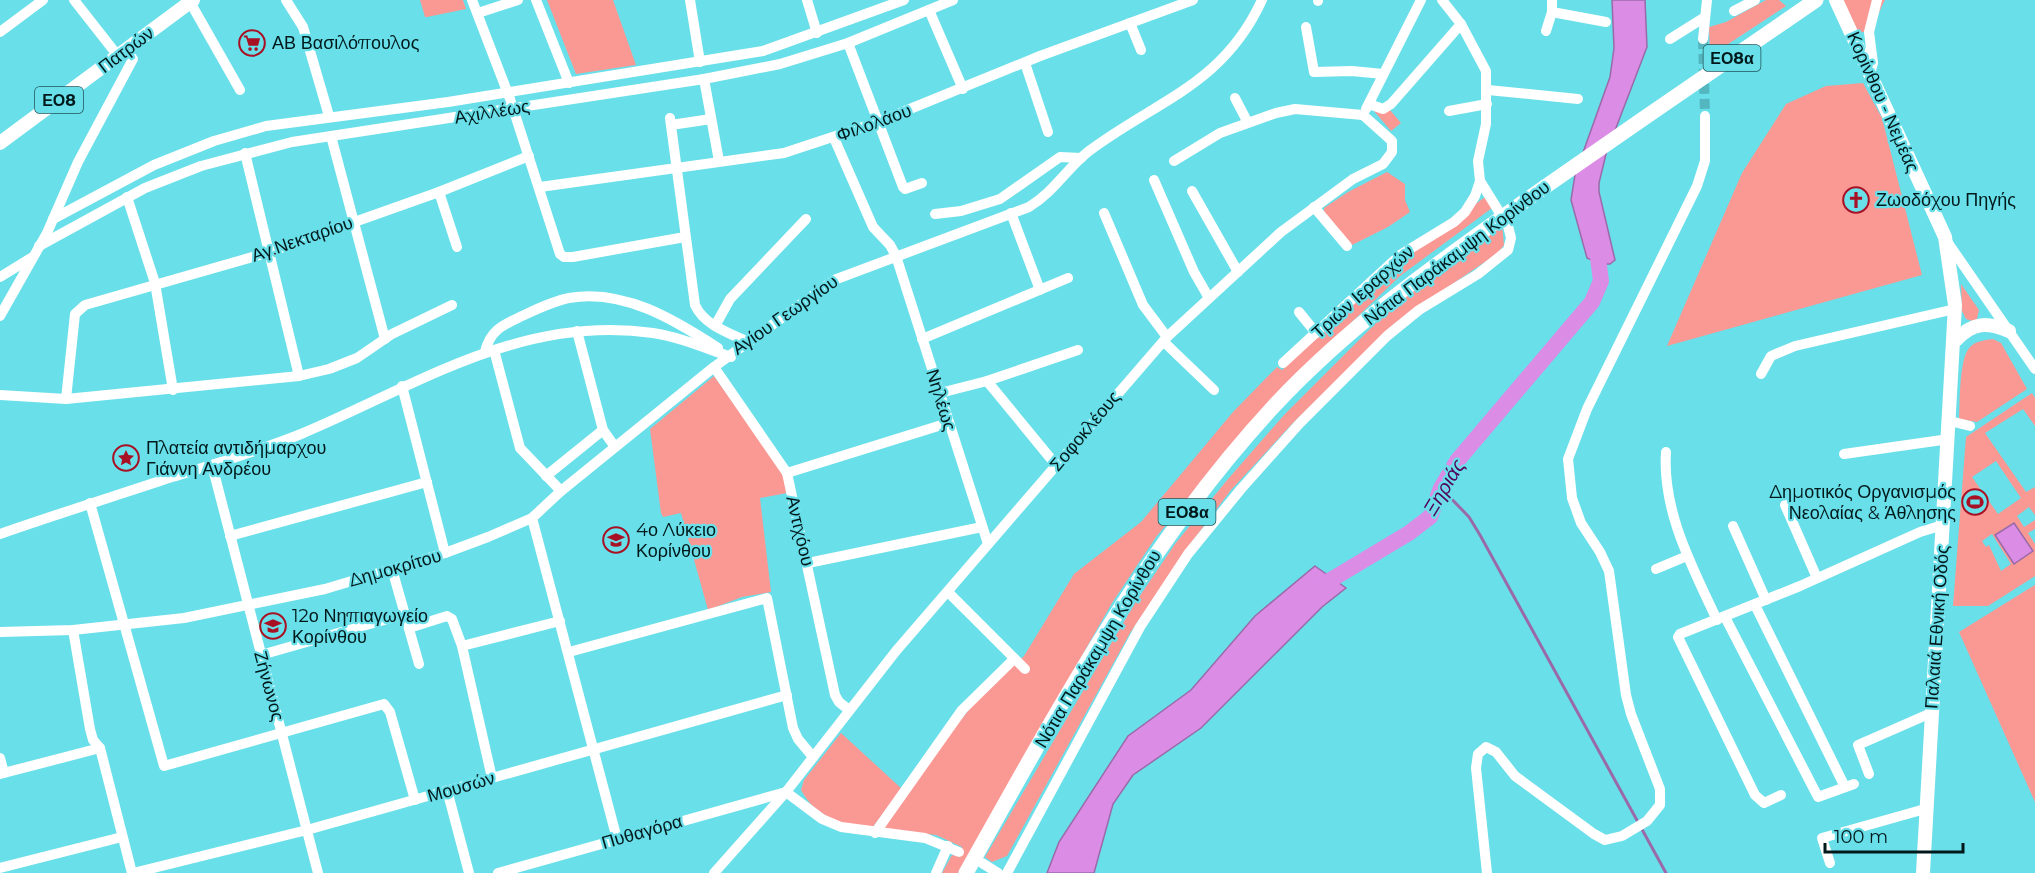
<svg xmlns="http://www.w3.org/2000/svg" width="2035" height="873" font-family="Montserrat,sans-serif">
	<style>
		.green { fill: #fa9994; fill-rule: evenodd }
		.water { fill: #db8ce5; stroke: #9a6aa8; stroke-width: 1.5 }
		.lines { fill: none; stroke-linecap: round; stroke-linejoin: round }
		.stream { stroke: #9a6aa8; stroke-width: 3 }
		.river { stroke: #db8ce5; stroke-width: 16 }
		.minor-tunnel { stroke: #54b7c0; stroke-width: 10; stroke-dasharray: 10 5; stroke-linecap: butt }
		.minor { stroke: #fff; stroke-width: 10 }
		.major { stroke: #fff; stroke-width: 14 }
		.highway { stroke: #fff; stroke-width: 15 }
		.labels { text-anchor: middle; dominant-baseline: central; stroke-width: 4.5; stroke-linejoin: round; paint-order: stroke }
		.shield { fill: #69dfe9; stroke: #205459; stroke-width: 1.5 }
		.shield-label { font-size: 16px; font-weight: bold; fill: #01191b }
		.poi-label { font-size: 18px; fill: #01191b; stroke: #69dfe9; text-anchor: start }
		.street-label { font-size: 18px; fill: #01191b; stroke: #69dfe9 }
		.water-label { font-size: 20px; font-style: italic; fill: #52055b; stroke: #69dfe9 }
	</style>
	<rect width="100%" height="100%" fill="#69dfe9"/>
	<g class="green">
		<path d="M420 0H463L466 9 427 17H425Z"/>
		<path d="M547 0H613L636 65 576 74Z"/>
		<path d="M1766 0H1779L1786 6 1710 56 1709 27 1726 22Z"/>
		<path d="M1842 0H1885C1878 12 1874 33 1858 33Z"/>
		<path d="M1863 83 1882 118 1922 275 1667 346 1742 173 1786 104 1826 86Z"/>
		<path d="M1390 110 1401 123 1391 131 1374 111Z"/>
		<path d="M1387 172 1405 184V200L1410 212 1388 227 1352 245 1324 213V208L1348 192Z"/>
		<path d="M1485 197 1492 208 1400 276 1329 344 1266 407 1156 537 1112 603 958 873H942L952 855 958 856 962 847 936 835 882 829 944 740 978 699 1024 656 1074 574 1141 522 1233 412 1277 367 1282 370 1396 263Z"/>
		<path d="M1502 224 1504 245 1498 253 1395 323 1292 424 1231 490 1188 547 1130 633 1007 856 992 862 985 857 1135 603 1175 544 1228 479 1285 414 1400 299Z"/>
		<path d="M1961 284 1979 310 1977 319 1972 321 1966 319 1962 311Z"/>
		<path d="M1993 339 2001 343 2027 389 1977 422 1959 419C1960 402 1959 358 1970 347 1976 341 1985 340 1993 339Z"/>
		<path d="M714 376 784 474 787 493 760 498 771 592 742 597 708 610 681 513 663 517 661 513 650 429Z"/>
		<path d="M2032 393 2035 398V426L2023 409 1985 433 2026 492 2035 487V515L2029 507 2017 516 2024 527 2035 520V529L2028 533 2035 544V576L1988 606H1953L1966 437ZM1996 461 2021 498 1998 514 1972 477ZM1992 534 2011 564 2001 571 1989 545 1986 547 1982 541Z"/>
		<path d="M2035 585V802L1959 632Z"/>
		<path d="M841 733 902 789 872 828C842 825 816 818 801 790L804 780Z"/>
	</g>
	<g class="water">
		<path d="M1612 0H1645L1647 47 1606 154 1599 183V192L1615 260 1610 264H1600L1587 258 1571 200 1575 175 1610 77 1614 48Z"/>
		<path d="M2014 523 2033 551 2014 564 1995 535Z"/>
		<path d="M1315 566 1346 588 1322 607 1201 728 1133 775 1113 804 1094 873H1047L1059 842 1128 736 1191 690 1255 616Z"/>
	</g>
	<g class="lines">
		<path class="stream" d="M1441 488 1469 517 1480 535 1666 873"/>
		<path class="river" d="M1314 590 1409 533 1430 517 1441 488 1457 461 1592 302 1601 281 1596 243"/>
		<path class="minor-tunnel" d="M1703 39 1705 116"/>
		<g class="minor">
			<path d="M74 0 118 56"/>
			<path d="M286 0 303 27 329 116"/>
			<path d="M472 0 510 99 560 254 564 257H573L685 237"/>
			<path d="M536 0 569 83"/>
			<path d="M690 0 700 62"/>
			<path d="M807 0 817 33"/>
			<path d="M1318 1V0"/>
			<path d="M190 2 240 90"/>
			<path d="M929 10 963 89"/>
			<path d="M1734 11 1755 0"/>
			<path d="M1552 12 1606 22"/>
			<path d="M478 13 518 0"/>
			<path d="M1130 23 1141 50"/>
			<path d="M1306 27 1314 72 1352 71 1383 74"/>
			<path d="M1546 31 1552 12V0"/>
			<path d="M0 32 43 0"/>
			<path d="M1670 39 1705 17"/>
			<path d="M1703 39 1707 0"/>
			<path d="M848 43 903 187 905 189 922 183"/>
			<path d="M1025 63 1048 132"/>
			<path d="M1870 73 1873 63 1869 32 1877 0"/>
			<path d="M704 79 719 161"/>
			<path d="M1488 90 1578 99"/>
			<path d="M1235 98 1247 121"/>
			<path d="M1369 104 1383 109 1391 104 1461 24"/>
			<path d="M1366 109 1421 0"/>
			<path d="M1449 111 1487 104"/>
			<path d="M670 118 695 305C704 325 729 333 748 342"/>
			<path d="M671 125 711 119"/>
			<path d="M331 136 385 339"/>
			<path d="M834 138 873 227 890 245 896 256 988 544"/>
			<path d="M245 153 299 376"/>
			<path d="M1174 161 1220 133 1276 113 1295 109 1363 115"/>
			<path d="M1154 180 1194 272 1209 298"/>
			<path d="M540 187 784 153 878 122 1040 56 1193 0"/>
			<path d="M1192 191 1238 272"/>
			<path d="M439 192 457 247"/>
			<path d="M127 197 155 283 173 390"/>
			<path d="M1314 207 1347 246"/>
			<path d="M1011 213 1040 290"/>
			<path d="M1104 213 1143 305 1167 337"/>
			<path d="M935 214 961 211 1000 199 1060 157 1081 158"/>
			<path d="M53 219 154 165 214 141 266 126 448 102 763 51 904 0"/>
			<path d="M1946 240 2035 369"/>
			<path d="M39 246 145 188 201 166 292 142 704 79 780 64 848 43 953 0"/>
			<path d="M0 277 31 258"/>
			<path d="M1299 312 1316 333"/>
			<path d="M0 316 47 233 78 162 133 59 126 50"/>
			<path d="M715 326 730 299 806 219"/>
			<path d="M577 331 603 430 615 447"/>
			<path d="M922 339 1068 278"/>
			<path d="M1164 342 1214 390"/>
			<path d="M494 350 520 448 561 491"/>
			<path d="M485 352C490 330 503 325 522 316 537 309 553 301 569 298 623 288 675 320 718 348"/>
			<path d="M1283 363 1400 255 1454 222 1465 212 1475 196 1480 181 1478 161 1486 124V71L1461 24 1442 0"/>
			<path d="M714 367 787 473 835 695 839 702 849 710"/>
			<path d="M1761 374 1771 356 1795 346 1955 309"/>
			<path d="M987 381 1056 465"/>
			<path d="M402 386 445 553"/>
			<path d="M940 393 987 381 1078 350"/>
			<path d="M0 395 66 399 299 376 329 369 357 358 392 334 452 305"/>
			<path d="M66 399 75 314 85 305 270 252 439 192 529 156"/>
			<path d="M1950 421 1970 426"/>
			<path d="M1666 452C1662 512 1693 568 1717 620"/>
			<path d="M1844 454 1949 439"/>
			<path d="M212 465 318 873"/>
			<path d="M787 473 948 423"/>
			<path d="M546 476 603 430"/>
			<path d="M90 503 164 766 384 704 390 712 415 800"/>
			<path d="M1785 505 1817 578"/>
			<path d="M532 518 617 839"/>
			<path d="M1733 526 1766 600"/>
			<path d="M0 534C57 514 115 496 172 477 215 464 259 451 301 434 416 386 521 314 653 333 680 337 705 348 731 357"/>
			<path d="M230 536 427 482"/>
			<path d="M808 563 982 527"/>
			<path d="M392 569 419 664"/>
			<path d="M1656 569 1687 556"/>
			<path d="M948 592 1025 669"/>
			<path d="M1755 605 1845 787"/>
			<path d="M1725 617 1818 797 1854 784"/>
			<path d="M409 628 447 616 452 619 462 646 492 778"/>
			<path d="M73 630 90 729 93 740 100 748 132 873"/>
			<path d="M0 632 73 630 184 618 325 589 445 553 488 537 532 518 561 491 714 367 834 280 1029 207C1054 192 1067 168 1089 151 1157 100 1223 85 1262 0"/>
			<path d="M462 646 560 621"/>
			<path d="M569 652 767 598 793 728 798 739 813 757"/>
			<path d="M261 655 405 614"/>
			<path d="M0 758 4 773"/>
			<path d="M0 774 100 748"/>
			<path d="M1869 774 1858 745 1931 713"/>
			<path d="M447 790 469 873"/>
			<path d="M786 792 822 819 841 827 925 838 959 852"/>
			<path d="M1781 795 1764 803 1755 795 1678 637 1680 634 1800 586 1920 532 1943 525"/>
			<path d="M875 833 962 710 1014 659"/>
			<path d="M982 863 998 873"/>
			<path d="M1830 863 1822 838 1925 809"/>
			<path d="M0 868 122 837"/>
			<path d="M133 873 307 830 787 695"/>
			<path d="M498 873 786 792"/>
			<path d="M714 873 786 792 896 651 1167 337 1281 232 1353 179 1383 164 1392 152V141L1363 115"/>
			<path d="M936 873 948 846"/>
			<path d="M1007 873 1140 627 1188 554 1241 489 1300 423 1387 336 1419 310 1478 274 1508 250 1511 238 1508 226 1480 181"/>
			<path d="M1487 873 1476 768 1478 754 1486 747 1496 752 1515 776 1594 834 1605 840 1622 836 1647 821 1660 805V789L1631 714 1626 695 1609 571 1600 552 1581 523 1572 498 1568 459 1587 409 1697 186 1705 161V116"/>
		</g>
		<g class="major">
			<path d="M1836 0 1945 237 1955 305 1923 873"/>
			<path d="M0 143 193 0"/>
			<path d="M1956 340C1973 322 1987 322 2009 331"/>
		</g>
		<path class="highway" d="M966 873C1058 710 1145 545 1274 406 1352 322 1446 257 1539 191 1631 127 1724 63 1816 0"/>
	</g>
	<defs>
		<g id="supermarket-ring" transform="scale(1.35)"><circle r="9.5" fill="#69dfe9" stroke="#a81124" stroke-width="1.5"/><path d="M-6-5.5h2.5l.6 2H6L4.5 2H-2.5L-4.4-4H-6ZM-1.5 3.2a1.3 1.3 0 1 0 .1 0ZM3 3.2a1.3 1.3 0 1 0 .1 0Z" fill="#a81124"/></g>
		<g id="church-ring" transform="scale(1.35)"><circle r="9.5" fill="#69dfe9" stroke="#a81124" stroke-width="1.5"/><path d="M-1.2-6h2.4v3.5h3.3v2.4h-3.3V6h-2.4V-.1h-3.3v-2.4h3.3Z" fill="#a81124"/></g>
		<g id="sight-ring" transform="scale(1.35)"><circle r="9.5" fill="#69dfe9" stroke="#a81124" stroke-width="1.5"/><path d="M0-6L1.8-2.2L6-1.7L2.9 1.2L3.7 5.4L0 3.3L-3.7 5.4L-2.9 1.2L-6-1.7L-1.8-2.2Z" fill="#a81124"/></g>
		<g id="stadium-ring" transform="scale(1.35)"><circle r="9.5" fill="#69dfe9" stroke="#a81124" stroke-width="1.5"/><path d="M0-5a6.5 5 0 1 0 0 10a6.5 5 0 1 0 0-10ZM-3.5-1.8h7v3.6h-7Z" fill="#a81124"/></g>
		<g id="school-ring" transform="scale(1.35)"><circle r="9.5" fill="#69dfe9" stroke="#a81124" stroke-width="1.5"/><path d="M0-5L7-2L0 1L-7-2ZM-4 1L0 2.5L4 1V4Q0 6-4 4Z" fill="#a81124"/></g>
	</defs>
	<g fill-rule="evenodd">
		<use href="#supermarket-ring" x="252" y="43"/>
		<use href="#church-ring" x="1856" y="200"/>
		<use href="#sight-ring" x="126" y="458"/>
		<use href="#stadium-ring" x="1975" y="502"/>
		<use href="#school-ring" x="616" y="540"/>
		<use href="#school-ring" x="273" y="626"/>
	</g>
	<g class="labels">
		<g class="shield">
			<rect x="1703.5" y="45" width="57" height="26" rx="4.5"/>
			<rect x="35" y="87" width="48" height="26" rx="4.5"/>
			<rect x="1158.5" y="499" width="57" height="26" rx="4.5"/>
		</g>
		<g class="shield-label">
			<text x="1732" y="58">ΕΟ8α</text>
			<text x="59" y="100">ΕΟ8</text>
			<text x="1187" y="512">ΕΟ8α</text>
		</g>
		<g class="poi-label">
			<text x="272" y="43">ΑΒ Βασιλόπουλος</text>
			<text x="1876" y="200">Ζωοδόχου Πηγής</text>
			<text x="146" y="448">Πλατεία αντιδήμαρχου<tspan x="146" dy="21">Γιάννη Ανδρέου</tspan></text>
			<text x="1956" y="492" text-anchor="end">Δημοτικός Οργανισμός<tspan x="1956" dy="21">Νεολαίας &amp; Άθλησης</tspan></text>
			<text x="636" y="530">4ο Λύκειο<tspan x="636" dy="21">Κορίνθου</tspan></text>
			<text x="292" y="616">12ο Νηπιαγωγείο<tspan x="292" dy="21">Κορίνθου</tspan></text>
		</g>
		<g class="street-label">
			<text transform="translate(126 50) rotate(-37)">Πατρών</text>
			<text transform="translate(1883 102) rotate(66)">Κορίνθου - Νεμέας</text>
			<text transform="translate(492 112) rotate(-9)">Αχιλλέως</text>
			<text transform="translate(874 123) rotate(-20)">Φιλολάου</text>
			<text transform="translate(302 239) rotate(-19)">Αγ.Νεκταρίου</text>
			<text transform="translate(1457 253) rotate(-37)">Νότια Παράκαμψη Κορίνθου</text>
			<text transform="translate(1363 292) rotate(-42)">Τριών Ιεραρχών</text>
			<text transform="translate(785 315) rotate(-35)">Αγίου Γεωργίου</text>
			<text transform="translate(941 400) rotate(73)">Νηλέως</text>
			<text transform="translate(1085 431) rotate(-50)">Σοφοκλέους</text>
			<text transform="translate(800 531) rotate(77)">Αντιχόου</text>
			<text transform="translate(395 568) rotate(-16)">Δημοκρίτου</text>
			<text transform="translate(1937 627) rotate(-86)">Παλαιά Εθνική Οδός</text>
			<text transform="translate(1098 649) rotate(-59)">Νότια Παράκαμψη Κορίνθου</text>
			<text transform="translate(269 686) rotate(75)">Ζήνωνος</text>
			<text transform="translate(461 787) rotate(-16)">Μουσών</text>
			<text transform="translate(642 832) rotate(-16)">Πυθαγόρα</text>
		</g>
		<g class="water-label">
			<text transform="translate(1444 487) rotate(-59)">Ξηριάς</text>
		</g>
	</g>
	<path d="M1825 843v9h138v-9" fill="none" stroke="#01191b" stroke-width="3"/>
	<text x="1834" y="843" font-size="18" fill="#01191b" stroke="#69dfe9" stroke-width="4.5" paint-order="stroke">100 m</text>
</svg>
